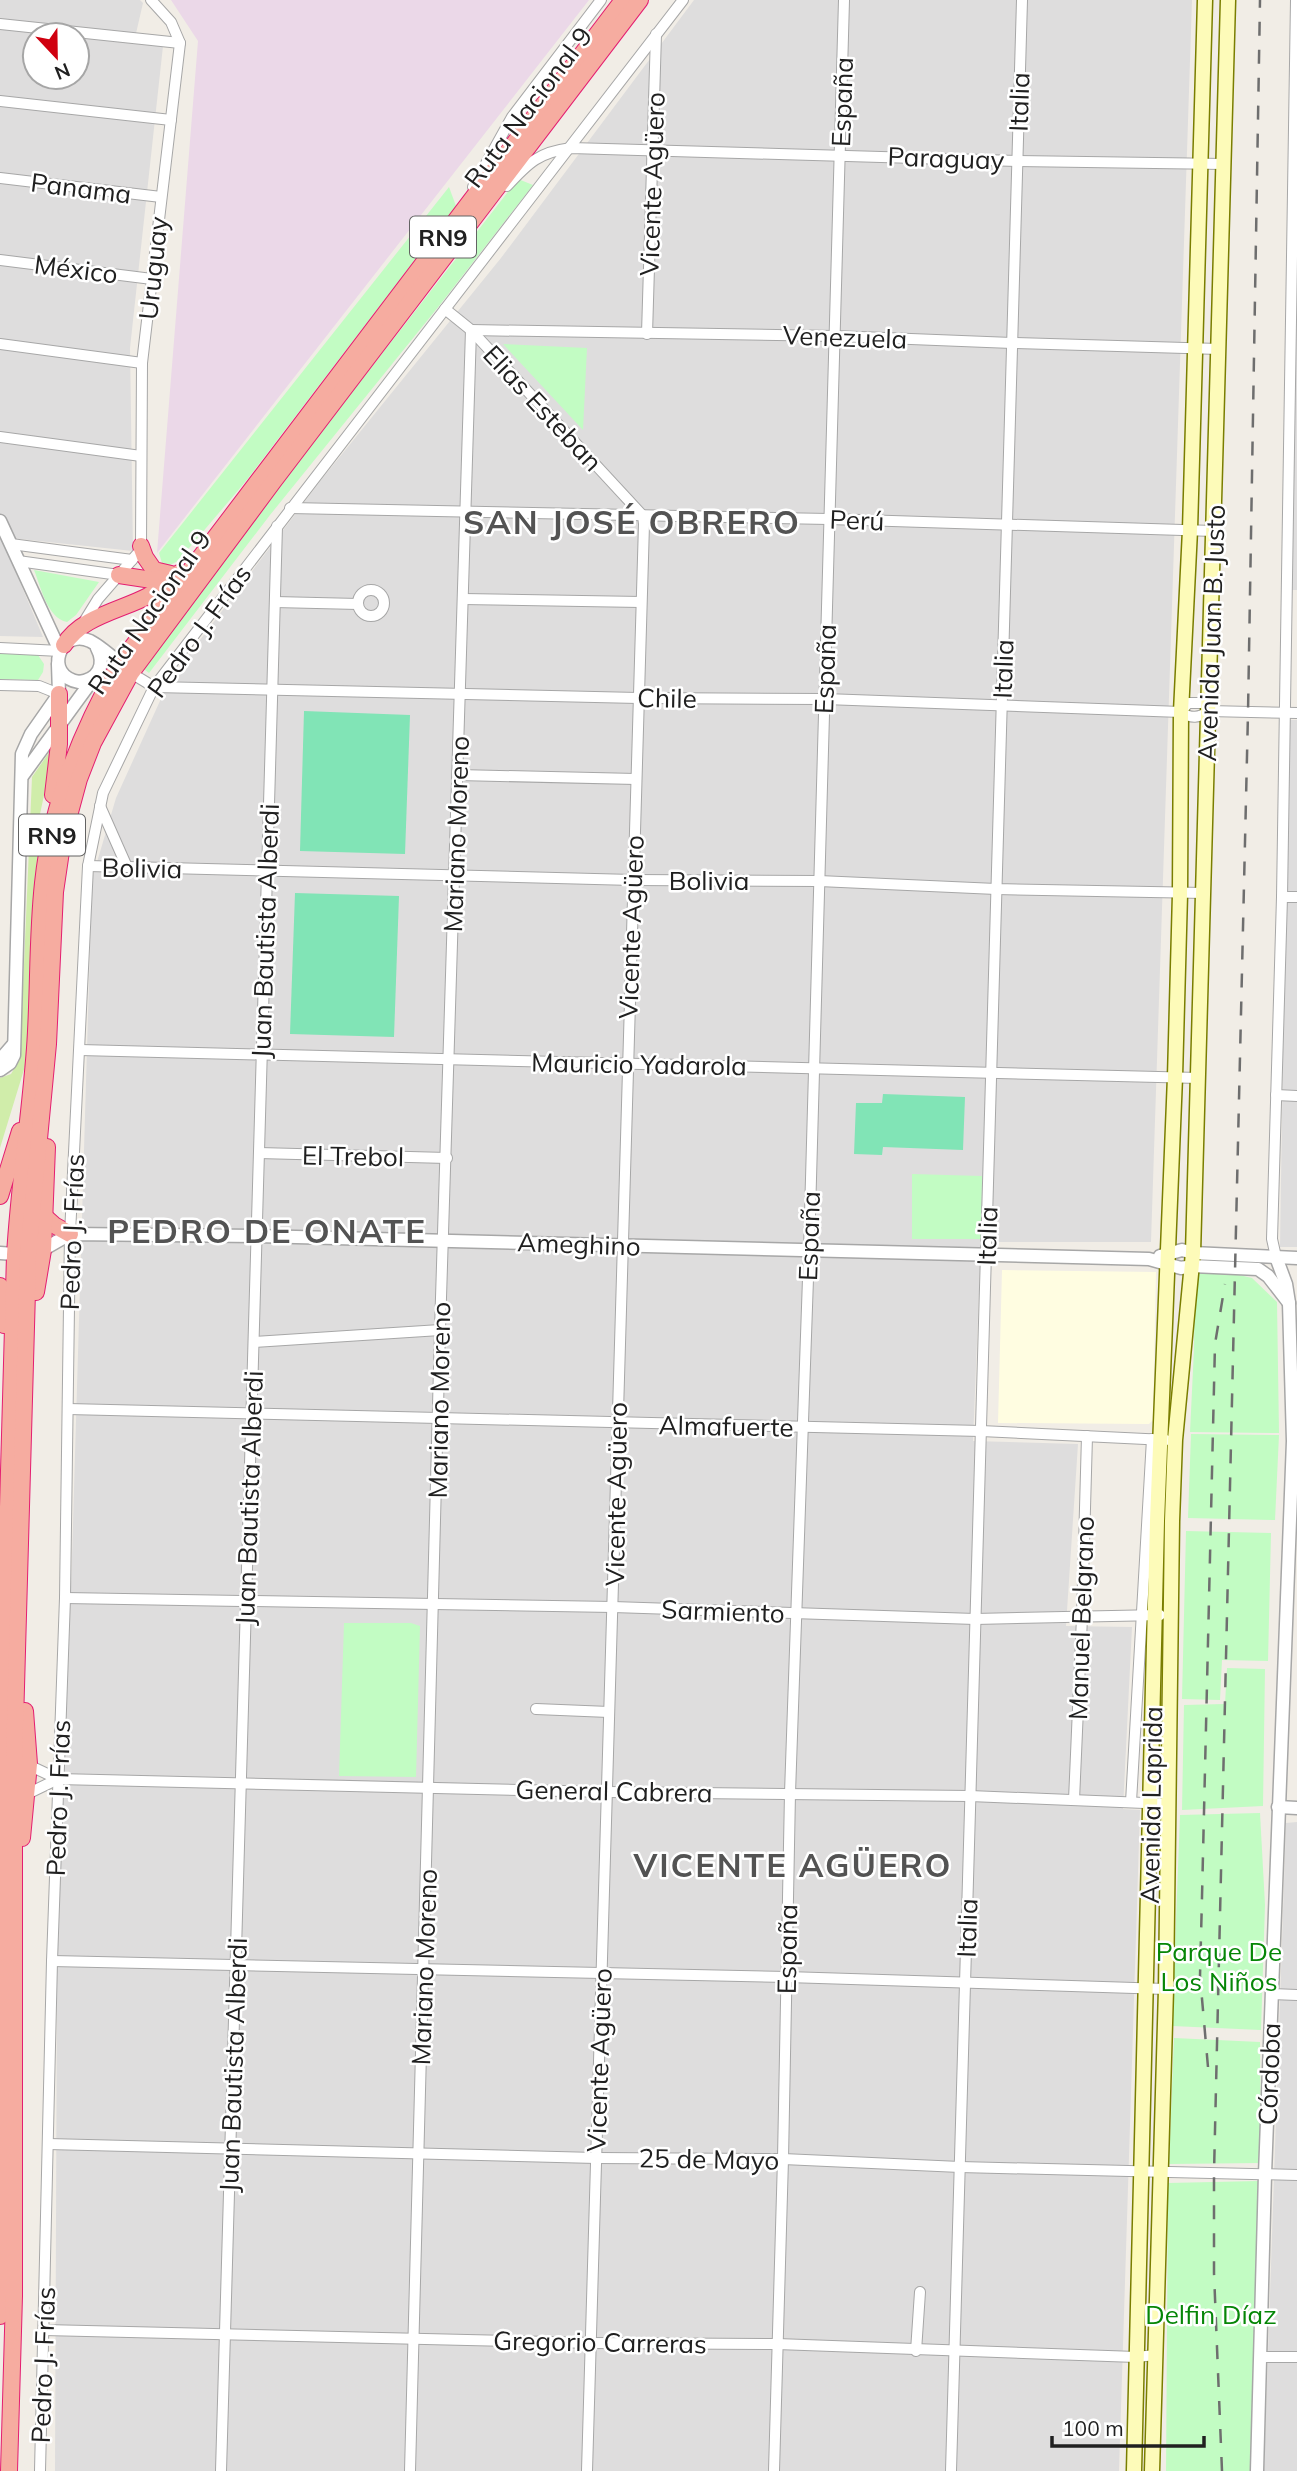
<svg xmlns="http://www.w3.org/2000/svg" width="1297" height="2471" font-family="Mulish,sans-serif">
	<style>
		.residential { fill: #dedddd; fill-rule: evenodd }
		.industrial { fill: #ebd8e8 }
		.education { fill: #fffde1 }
		.grass { fill: #d0edaa }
		.park { fill: #c2fcc3 }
		.pitch { fill: #81e4b6 }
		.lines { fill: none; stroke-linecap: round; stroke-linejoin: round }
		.minor-casing { stroke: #a7a7a7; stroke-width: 12 }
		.tertiary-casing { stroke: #a7a7a7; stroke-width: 15 }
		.secondary-casing { stroke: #7a7e00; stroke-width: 17 }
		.trunk-casing { stroke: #e41e71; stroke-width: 18 }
		.minor { stroke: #fff; stroke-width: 10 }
		.tertiary { stroke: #fff; stroke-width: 12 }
		.secondary { stroke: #fdfbb9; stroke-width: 14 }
		.trunk { stroke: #f6aca0; stroke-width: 16 }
		.rail { stroke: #6e6e6e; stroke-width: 2.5; stroke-dasharray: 14 14; stroke-linecap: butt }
		.labels { text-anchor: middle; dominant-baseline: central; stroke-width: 5; stroke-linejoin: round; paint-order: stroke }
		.shield { fill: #fff; stroke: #636363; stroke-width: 2 }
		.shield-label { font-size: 24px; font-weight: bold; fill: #202020 }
		.street-label { font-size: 26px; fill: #202020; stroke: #fff }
		.park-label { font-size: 26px; fill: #068607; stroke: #fff }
		.district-label { font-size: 33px; font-weight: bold; letter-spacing: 2px; fill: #535353; stroke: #fff }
	</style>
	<rect width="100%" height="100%" fill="#f1ede6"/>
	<g class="residential">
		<path d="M0 0H140L143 3 134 42 163 46 130 348 133 551 1 537 43 637 0 636ZM35 35H77V77H35Z"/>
		<path d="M694 0H1192L1151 1242H981L973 1441 1078 1444 1066 1626 1132 1627 1123 1809 1140 1810 1119 2471H55L57 1973 72 1557 92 879 116 798 169 681 321 480 501 258Z"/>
		<path d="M1297 191V590H1281Z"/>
		<path d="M1288 720H1297V1247H1280Z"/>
		<path d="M1297 1822V2471H1264L1286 1823Z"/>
	</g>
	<path class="industrial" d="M171 0H589L157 553 198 41Z"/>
	<path class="education" d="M1002 1270 1156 1272 1153 1420 1149 1424 998 1423Z"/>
	<path class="grass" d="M55 744 40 814 26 1063 0 1148V1078L11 1074 20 1059 32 777Z"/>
	<g class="park">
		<path d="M518 179 533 185 439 306 270 515 149 673 141 667 258 513Z"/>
		<path d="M449 187 456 206 246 481 178 561 170 565 162 563 159 553Z"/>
		<path d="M503 344 587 348 583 430Z"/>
		<path d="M34 570 99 582 76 615 67 622C47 618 41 587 34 570Z"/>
		<path d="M0 653 38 655 44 664 43 672 38 680 0 679Z"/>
		<path d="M912 1174 982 1176 981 1239H912Z"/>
		<path d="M1195 1271 1231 1273 1252 1278 1277 1302 1279 1433 1190 1432 1194 1349Z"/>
		<path d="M1191 1434 1279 1435 1275 1520 1188 1518Z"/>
		<path d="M1186 1531 1271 1533 1268 1661 1222 1660 1220 1700 1182 1699Z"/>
		<path d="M344 1623H411L420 1626 416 1777 339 1776Z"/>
		<path d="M1227 1668 1265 1669 1263 1806 1182 1810 1184 1705 1225 1704Z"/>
		<path d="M1260 1813 1265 1905 1261 2030 1172 2026 1180 1815Z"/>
		<path d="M1174 2038 1260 2042 1261 2163 1169 2164Z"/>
		<path d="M1258 2181 1251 2471H1166L1168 2183Z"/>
	</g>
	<g class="pitch">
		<path d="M304 711 410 715 405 854 300 851Z"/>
		<path d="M295 893 399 896 394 1037 290 1034Z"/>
		<path d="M883 1094 965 1097 963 1150 883 1147 882 1155 854 1154 856 1103H882Z"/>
	</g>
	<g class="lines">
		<g class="minor-casing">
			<g id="minor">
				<path d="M0 24 180 43"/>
				<path d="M0 101 171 120"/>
				<path d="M0 178 161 197"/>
				<path d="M507 186C528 163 539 152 571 148L1017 161 1224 164"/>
				<path d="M473 187 512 117 601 0"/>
				<path d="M0 260 152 279"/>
				<path d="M445 309 471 330 643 516 644 524 587 2471"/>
				<path d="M471 330 835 336 1012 343 1219 349"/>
				<path d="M647 334 656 34"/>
				<path d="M0 344 142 363"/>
				<path d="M0 437 141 456"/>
				<path d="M290 508 829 519 1214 531"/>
				<path d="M11 544 132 560"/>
				<path d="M18 561 119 575"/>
				<circle cx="371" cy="603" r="13"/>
				<path d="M463 599 641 602"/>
				<path d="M275 602 358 604"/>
				<path d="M82 625 98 599 138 553 141 546 142 363 180 43 171 22 151 0"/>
				<path d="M0 648 60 651"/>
				<path d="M131 673 154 687 638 698 825 699 1181 712C1191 719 1199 718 1209 711L1297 713"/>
				<path d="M0 685 39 686 59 694"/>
				<path d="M1181 712 1188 703H1204L1209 711"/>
				<path d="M458 775 636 779"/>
				<path d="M100 806 127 867"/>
				<path d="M88 866 633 880 819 881 996 889 1204 893"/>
				<path d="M1282 897H1297"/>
				<path d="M80 1050 1199 1078"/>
				<path d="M1276 1095 1297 1096"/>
				<path d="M259 1153 447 1158"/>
				<path d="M1276 1257 1272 1239 1282 897 1296 0"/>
				<path d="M254 1342 440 1330"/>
				<path d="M68 1409 981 1431 1166 1440"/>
				<path d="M65 1598 613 1607 975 1619 1160 1615"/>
				<path d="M536 1709 609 1712"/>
				<path d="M24 1763 58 1779 607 1792 970 1796 1169 1804"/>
				<path d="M27 1794 58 1779"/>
				<path d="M1074 1800 1082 1617 1087 1436"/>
				<path d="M1131 1802 1152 1439"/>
				<path d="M52 1961 787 1977 1166 1989"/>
				<path d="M1272 1994 1297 1995"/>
				<path d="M48 2144 596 2158 783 2159 960 2167 1297 2175"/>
				<path d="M44 2330 591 2343 777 2344 1136 2357 1156 2355"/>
				<path d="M916 2351 920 2292"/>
				<path d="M1261 2357H1297"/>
				<path d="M40 2471 52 1961 65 1598 70 1234 88 866 103 793 154 687 683 0"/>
				<path d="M221 2471 277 526"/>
				<path d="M410 2471 440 1330 471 330"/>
				<path d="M774 2471 783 2159 790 1793 809 1250 844 0"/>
				<path d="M951 2471 1022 0"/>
			</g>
		</g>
		<g class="tertiary-casing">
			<g id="tertiary">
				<path d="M0 521 60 651"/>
				<path d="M97 648C106 665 98 680 79 682 42 676 60 627 90 641 100 646 116 660 125 668"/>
				<path d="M23 775 93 679"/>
				<path d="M0 1060 13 1045"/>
				<path d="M0 1070 10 1063 14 1055 22 754 31 734 59 694 58 664"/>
				<path d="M0 1253 28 1255 37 1253 70 1234 257 1236 1149 1259 1181 1268 1192 1266 1258 1269 1268 1276 1289 1303"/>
				<path d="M1160 1256 1182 1250 1193 1253 1297 1258"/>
				<path d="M1278 1807 1297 1808"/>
				<path d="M1257 2471 1265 2174 1293 1441 1289 1303 1286 1284 1276 1257"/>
			</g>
		</g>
		<g class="secondary-casing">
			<g id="secondary">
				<path d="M1134 2471 1157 1521 1175 1077 1180 894 1181 712 1190 530 1205 0"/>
				<path d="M1152 2471 1166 1989 1172 1521 1175 1440 1193 1253 1228 0"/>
			</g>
		</g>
		<g class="trunk-casing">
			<g id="trunk">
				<path d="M141 546 145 557 154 570 171 574"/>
				<path d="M119 575 152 580 174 575"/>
				<path d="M64 645C80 617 122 610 148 596 160 590 169 581 179 573"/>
				<path d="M53 795 59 744V694"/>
				<path d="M0 1196 20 1131"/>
				<path d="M44 1216 54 1225 70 1234"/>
				<path d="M0 1286 4 1325"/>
				<path d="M36 1292 43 1250 47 1147"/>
				<path d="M22 1838 29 1764 25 1711"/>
				<path d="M0 2316 1 1758 15 1255C19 1186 30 1117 35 1048 39 993 37 938 43 883 51 805 81 731 120 663L623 0"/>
				<path d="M9 2471 14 2296V1759L28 1255 48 1044 55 892 63 838 79 779 93 743 131 673 273 482 640 0"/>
			</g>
		</g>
		<use href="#minor" class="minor"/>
		<use href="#tertiary" class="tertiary"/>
		<use href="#secondary" class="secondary"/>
		<use href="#trunk" class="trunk"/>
		<g class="rail">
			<path d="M1208 2067 1200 1976 1202 1897 1215 1344 1225 1284"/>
			<path d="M1222 2471 1214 2273V2173L1248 713 1260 0"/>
		</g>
	</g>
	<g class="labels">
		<g class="shield">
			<rect x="410" y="216.5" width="66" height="41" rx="5"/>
			<rect x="19" y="814.5" width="66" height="41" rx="5"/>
		</g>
		<g class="shield-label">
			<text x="443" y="237">RN9</text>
			<text x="52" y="835">RN9</text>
		</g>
		<g class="street-label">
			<text transform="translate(842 102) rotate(-88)">España</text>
			<text transform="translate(1019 102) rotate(-88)">Italia</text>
			<text transform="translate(528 107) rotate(-53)">Ruta Nacional 9</text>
			<text transform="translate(946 158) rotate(2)">Paraguay</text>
			<text transform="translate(652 184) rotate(-88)">Vicente Agüero</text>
			<text transform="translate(81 188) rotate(7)">Panama</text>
			<text transform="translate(153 268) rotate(-84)">Uruguay</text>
			<text transform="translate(76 269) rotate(7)">México</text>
			<text transform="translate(845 337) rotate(2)">Venezuela</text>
			<text transform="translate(543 408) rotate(47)">Elias Esteban</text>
			<text transform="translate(857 520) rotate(2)">Perú</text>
			<text transform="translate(149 612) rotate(-55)">Ruta Nacional 9</text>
			<text transform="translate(199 631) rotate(-54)">Pedro J. Frías</text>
			<text transform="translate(1211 633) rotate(-88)">Avenida Juan B. Justo</text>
			<text transform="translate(825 669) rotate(-88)">España</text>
			<text transform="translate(1003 669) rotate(-88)">Italia</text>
			<text transform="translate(667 698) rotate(1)">Chile</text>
			<text transform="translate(456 834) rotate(-88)">Mariano Moreno</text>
			<text transform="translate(142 868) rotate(1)">Bolivia</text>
			<text x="709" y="880">Bolivia</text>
			<text transform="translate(631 927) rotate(-88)">Vicente Agüero</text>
			<text transform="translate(265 931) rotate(-88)">Juan Bautista Alberdi</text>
			<text transform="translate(639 1064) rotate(1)">Mauricio Yadarola</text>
			<text transform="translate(353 1156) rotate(1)">El Trebol</text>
			<text transform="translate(72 1232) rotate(-88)">Pedro J. Frías</text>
			<text transform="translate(809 1236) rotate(-88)">España</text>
			<text transform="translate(987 1236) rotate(-88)">Italia</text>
			<text transform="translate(579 1244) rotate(2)">Ameghino</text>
			<text transform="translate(439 1400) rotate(-89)">Mariano Moreno</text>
			<text transform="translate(726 1426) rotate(1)">Almafuerte</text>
			<text transform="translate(616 1494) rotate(-89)">Vicente Agüero</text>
			<text transform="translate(249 1498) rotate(-88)">Juan Bautista Alberdi</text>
			<text transform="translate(723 1611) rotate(2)">Sarmiento</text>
			<text transform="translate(1081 1618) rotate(-88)">Manuel Belgrano</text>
			<text transform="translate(614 1791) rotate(1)">General Cabrera</text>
			<text transform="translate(58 1798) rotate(-88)">Pedro J. Frías</text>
			<text transform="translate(1151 1805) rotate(-89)">Avenida Laprida</text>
			<text transform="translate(967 1928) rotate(-88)">Italia</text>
			<text transform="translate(787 1949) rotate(-89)">España</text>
			<text transform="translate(424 1967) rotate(-88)">Mariano Moreno</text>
			<text transform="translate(599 2060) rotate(-88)">Vicente Agüero</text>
			<text transform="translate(233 2065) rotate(-88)">Juan Bautista Alberdi</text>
			<text transform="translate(1269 2074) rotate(-88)">Córdoba</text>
			<text transform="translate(709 2159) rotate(1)">25 de Mayo</text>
			<text transform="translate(600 2342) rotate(1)">Gregorio Carreras</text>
			<text transform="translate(43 2365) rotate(-88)">Pedro J. Frías</text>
		</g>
		<g class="park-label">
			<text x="1219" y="1951">Parque De<tspan x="1219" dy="30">Los Niños</tspan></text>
			<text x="1211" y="2314">Delfin Díaz</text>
		</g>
		<g class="district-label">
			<text x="632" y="521">SAN JOSÉ OBRERO</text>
			<text x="267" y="1230">PEDRO DE ONATE</text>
			<text x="793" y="1864">VICENTE AGÜERO</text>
		</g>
	</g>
	<g transform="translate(56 56) rotate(158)"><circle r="33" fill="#ffffff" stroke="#a6a6a6" stroke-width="2"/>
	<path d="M0-5L12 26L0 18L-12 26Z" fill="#d0000f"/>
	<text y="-10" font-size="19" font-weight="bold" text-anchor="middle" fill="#202020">N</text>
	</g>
	<path d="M1052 2436v10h152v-10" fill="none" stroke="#202020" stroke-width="3.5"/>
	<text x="1062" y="2436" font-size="21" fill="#202020" stroke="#ffffff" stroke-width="5" paint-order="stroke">100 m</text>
</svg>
